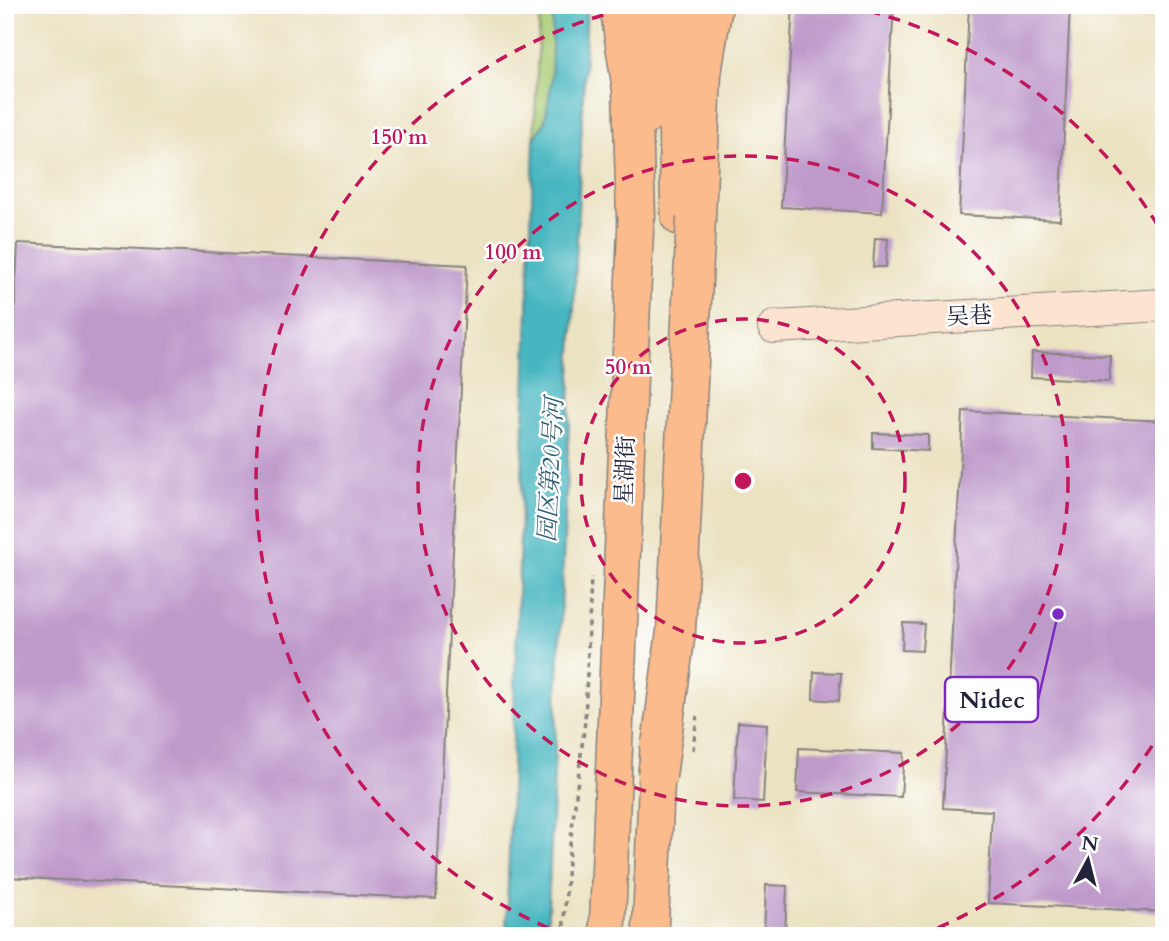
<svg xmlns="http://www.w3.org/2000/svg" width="1169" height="941" font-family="Cardo,'Noto Serif SC',serif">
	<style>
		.green { fill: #a9ca72; stroke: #667656; stroke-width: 2 }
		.water { fill: #47b6c0; stroke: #346c7e; stroke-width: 2 }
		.building { fill: #be9aca }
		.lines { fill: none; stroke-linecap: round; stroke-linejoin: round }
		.secondary-casing { stroke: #86827e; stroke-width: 34 }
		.primary-casing { stroke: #86827e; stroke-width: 38 }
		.highway-casing { stroke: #86827e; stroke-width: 41 }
		.path { stroke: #86827e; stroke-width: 3.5; stroke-dasharray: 5 5; stroke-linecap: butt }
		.secondary { stroke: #fde4d1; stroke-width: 32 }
		.primary { stroke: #fbbb8c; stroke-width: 35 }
		.highway { stroke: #fbbb8c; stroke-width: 38 }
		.primary-bridge-casing { stroke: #86827e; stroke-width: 38; stroke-linecap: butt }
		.highway-bridge-casing { stroke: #86827e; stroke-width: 41; stroke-linecap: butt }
		.primary-bridge { stroke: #fbbb8c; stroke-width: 35 }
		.highway-bridge { stroke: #fbbb8c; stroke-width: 38 }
		.ring { fill: none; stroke: #c2185b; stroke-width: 3.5; stroke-dasharray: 12 9 }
		.labels { text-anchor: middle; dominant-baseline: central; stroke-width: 5; stroke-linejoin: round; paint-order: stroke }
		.street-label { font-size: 23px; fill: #22223b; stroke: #fff }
		.water-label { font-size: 24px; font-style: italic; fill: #315d70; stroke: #fff }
		.centre { fill: #c2185b; stroke: #fff; stroke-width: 3.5 }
		.ring-label { font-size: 21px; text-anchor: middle; font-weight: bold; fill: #c2185b; stroke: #fff; stroke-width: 5; stroke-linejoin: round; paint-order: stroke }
		.leader { fill: none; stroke: #7b2cbf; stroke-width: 2.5 }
		.callout-dot { fill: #7b2cbf; stroke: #fff; stroke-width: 2.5 }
		.callout { fill: #fff; stroke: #7b2cbf; stroke-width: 2.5 }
		.callout-label { font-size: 24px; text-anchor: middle; font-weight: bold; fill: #22223b }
	</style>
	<rect width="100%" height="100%" fill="#fff"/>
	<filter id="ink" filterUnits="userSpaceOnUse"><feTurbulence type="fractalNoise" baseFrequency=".0143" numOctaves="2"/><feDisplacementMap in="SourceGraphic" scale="14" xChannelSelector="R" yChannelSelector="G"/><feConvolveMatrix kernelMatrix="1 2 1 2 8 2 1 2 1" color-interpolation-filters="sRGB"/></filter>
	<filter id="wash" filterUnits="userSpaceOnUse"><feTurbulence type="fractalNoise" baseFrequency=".00686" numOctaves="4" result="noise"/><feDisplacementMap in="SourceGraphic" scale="28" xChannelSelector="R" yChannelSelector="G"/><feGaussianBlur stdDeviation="1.57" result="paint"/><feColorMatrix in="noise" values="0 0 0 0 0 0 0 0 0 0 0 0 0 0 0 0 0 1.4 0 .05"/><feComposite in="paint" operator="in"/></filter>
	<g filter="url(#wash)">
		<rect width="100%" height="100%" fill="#ebe2c1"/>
		<path class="green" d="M540 5H553C554 36 554 92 545 120 543 127 537 134 534 140Z"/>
		<path class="water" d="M553 5H587L547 936H506L534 140 545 121 551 84Z"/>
		<g id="blocks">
			<g class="building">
				<path d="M793 5H894L882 213 781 207Z"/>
				<path d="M969 5H1070L1060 220 959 215Z"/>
				<path d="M875 238 888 239 886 267H873Z"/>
				<path d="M18 243 467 265 436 899 5 877V500Z"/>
				<path d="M1032 352 1110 355 1109 381 1031 377Z"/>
				<path d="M963 411 1164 421V912L988 903 992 811 943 808Z"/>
				<path d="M873 433 928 435V451L873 448Z"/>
				<path d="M903 623 924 624 922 651 902 650Z"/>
				<path d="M814 672 841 673 839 701 813 699Z"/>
				<path d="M738 722 767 724 763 802 734 800Z"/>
				<path d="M799 748 904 753 901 797 797 792Z"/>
				<path d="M766 885 787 886 785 936 764 935Z"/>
			</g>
		</g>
	</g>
	<g filter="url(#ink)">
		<use href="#blocks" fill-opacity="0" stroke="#86827e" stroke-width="2"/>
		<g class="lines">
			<g class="secondary-casing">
				<path id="secondary" d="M774 327 1164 305"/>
			</g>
			<g class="primary-casing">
				<g id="primary">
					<path d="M679 5 675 88 679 217"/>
					<path d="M645 117 650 5"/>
					<path d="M607 936 610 857"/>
				</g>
			</g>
			<g class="highway-casing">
				<g id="highway">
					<path d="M619 5 632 90 636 217"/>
					<path d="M696 218 702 73 713 5"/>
				</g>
			</g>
			<g class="path">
				<path d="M693 750 697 716"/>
				<path d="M563 936 568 861 585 721 591 577"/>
			</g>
			<use href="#secondary" class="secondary"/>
			<use href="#primary" class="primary"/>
			<use href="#highway" class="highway"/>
			<g class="primary-bridge-casing">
				<g id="primary-bridge">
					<path d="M610 857 636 217"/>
					<path d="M650 936 658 747"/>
				</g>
			</g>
			<g class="highway-bridge-casing">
				<path id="highway-bridge" d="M657 776 676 631 696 218"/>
			</g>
			<use href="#primary-bridge" class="primary-bridge"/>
			<use href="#highway-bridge" class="highway-bridge"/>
		</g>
	</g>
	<g class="ring">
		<circle cx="743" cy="481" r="162"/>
		<circle cx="743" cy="481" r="325"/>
		<path d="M1163 728A487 487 0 0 1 918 936M568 936A487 487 0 0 1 638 6M848 6A487 487 0 0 1 1163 234"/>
	</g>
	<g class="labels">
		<g class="street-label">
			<text transform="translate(969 316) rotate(-3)">吴巷</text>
			<text transform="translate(625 470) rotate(-88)">星湖街</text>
		</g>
		<g class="water-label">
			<text transform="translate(551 470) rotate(-87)">园区第20号河</text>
		</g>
	</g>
	<circle cx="743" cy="481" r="10" class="centre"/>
	<g class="ring-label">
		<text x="399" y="144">150 m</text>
		<text x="513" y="259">100 m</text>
		<text x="628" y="374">50 m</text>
	</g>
	<path class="leader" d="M1058 614L1038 700"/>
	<circle class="callout-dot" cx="1058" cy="614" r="7"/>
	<rect class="callout" x="945" y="677" width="93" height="45" rx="7"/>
	<g class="callout-label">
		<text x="992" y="708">Nidec</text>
	</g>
	<rect width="1169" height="941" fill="none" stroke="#fff" stroke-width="28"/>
	<g transform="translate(1088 860) rotate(7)" stroke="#ffffff" stroke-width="5" paint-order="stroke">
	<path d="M0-5L12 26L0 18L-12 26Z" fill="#22223b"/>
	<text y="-10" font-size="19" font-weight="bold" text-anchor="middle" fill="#22223b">N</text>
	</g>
</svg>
